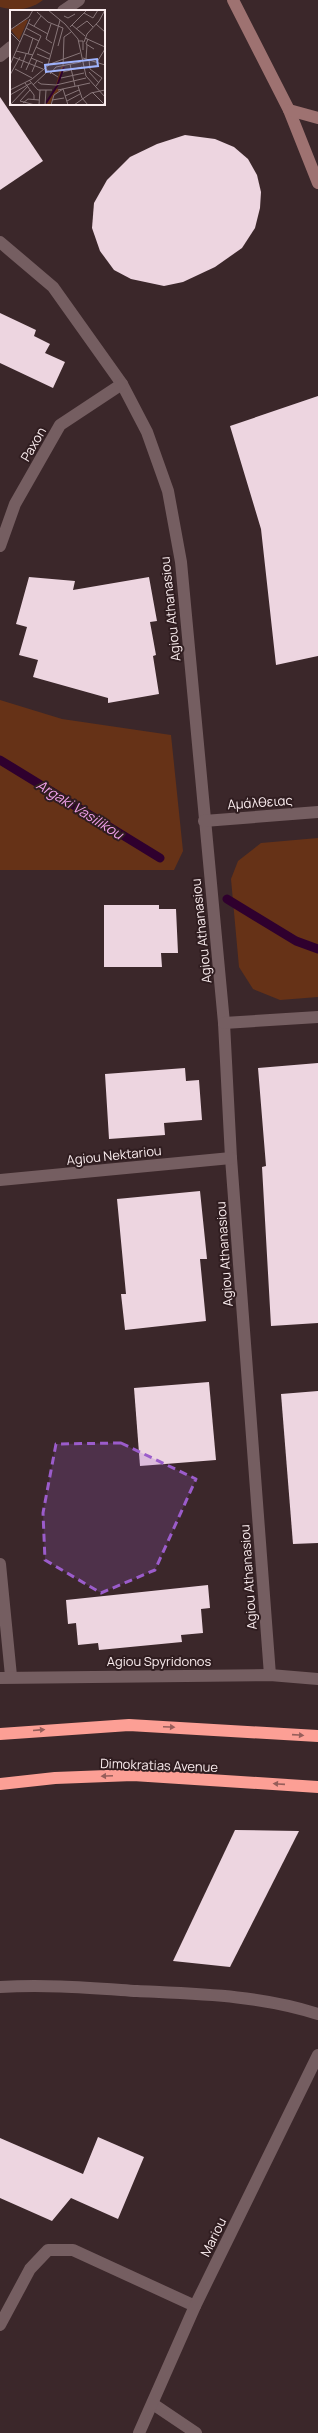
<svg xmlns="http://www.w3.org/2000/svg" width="318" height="2433" font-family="Manrope,sans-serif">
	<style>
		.green { fill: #663217 }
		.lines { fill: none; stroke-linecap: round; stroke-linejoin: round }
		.stream { stroke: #2f002e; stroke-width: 9 }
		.building { fill: #edd5e0 }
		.street { stroke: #755e61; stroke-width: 12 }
		.secondary { stroke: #9e7271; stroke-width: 12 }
		.highway { stroke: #fc9f95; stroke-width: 12 }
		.oneway { fill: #965e5a }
		.marked { fill: #9b5ccb; fill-opacity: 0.2; stroke: #9b5ccb; stroke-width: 3; stroke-dasharray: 8 5; stroke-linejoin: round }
		.labels { text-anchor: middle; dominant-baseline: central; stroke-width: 4; stroke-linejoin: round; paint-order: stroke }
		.street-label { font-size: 13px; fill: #fbedef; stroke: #301d20 }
		.water-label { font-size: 14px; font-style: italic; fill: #ee9fe8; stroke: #301d20 }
		.inset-river { fill: none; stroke: #2f002e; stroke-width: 2 }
		.inset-road { fill: none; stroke: #887679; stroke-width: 1 }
		.view { fill: #9fb3fd; fill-opacity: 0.15; stroke: #9fb3fd; stroke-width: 2 }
		.inset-edge { fill: none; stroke: #fbedef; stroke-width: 2 }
	</style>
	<rect width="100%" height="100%" fill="#3b272a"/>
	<g class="green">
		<path d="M0 0H43C30 10 16 11 0 7Z"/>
		<path d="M0 700 62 719 171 735 183 851 174 870H0Z"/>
		<path d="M318 838V997L280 1000 253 989 239 967 231 879 238 861 261 843Z"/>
	</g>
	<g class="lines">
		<g class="stream">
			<path d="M0 760 160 858"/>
			<path d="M227 899 296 941 318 949"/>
		</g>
	</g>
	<g class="building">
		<path d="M0 97 43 161 0 190Z"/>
		<path d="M185 135 215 139 234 147 248 159 257 175 261 192 260 208 255 228 242 248 215 267 183 282 164 286 131 279 114 270 100 251 92 228 94 203 107 180 130 157 157 144Z"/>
		<path d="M0 313 36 330 34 336 50 344 45 353 65 362 53 388 0 363Z"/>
		<path d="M318 396V656L276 665 261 529 230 426Z"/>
		<path d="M29 577 75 581 73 590 149 577 157 621 150 622 156 655 153 656 159 694 108 703V698L33 677 38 660 19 655 27 627 16 624Z"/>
		<path d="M104 905H159V909H176L178 953H161L162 967H104Z"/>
		<path d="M318 1063V1323L271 1326 262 1167 266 1166 258 1068Z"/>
		<path d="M185 1068 186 1081 199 1080 202 1120 164 1123 165 1135 109 1139 105 1074Z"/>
		<path d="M200 1191 207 1259H200L206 1321 125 1330 121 1294H126L117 1199Z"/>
		<path d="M209 1382 216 1460 140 1466 134 1388Z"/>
		<path d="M318 1391V1543L293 1544 281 1394Z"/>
		<path d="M208 1585 210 1608 201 1609 203 1633 181 1635 182 1642 99 1650 98 1643 78 1645 76 1623 68 1624 66 1600Z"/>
		<path d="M235 1830 299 1831 230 1967 173 1961Z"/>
		<path d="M98 2137 144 2157 118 2219 71 2198 52 2221 0 2198V2138L83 2174Z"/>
	</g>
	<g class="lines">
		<g class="street">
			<path d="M63 11 79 0"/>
			<path d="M0 56 11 47"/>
			<path d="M0 242 53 287 122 384 147 432 168 491 181 562 224 1023 231 1158 270 1675"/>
			<path d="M0 546 15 504 60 425 122 384"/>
			<path d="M204 821 318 812"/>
			<path d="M224 1023 318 1017"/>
			<path d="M0 1180 231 1158"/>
			<path d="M0 1564 11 1676"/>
			<path d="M0 1678 270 1675 318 1679"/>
			<path d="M0 1987C46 1984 92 1988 137 1991 199 1994 259 1995 318 2014"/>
			<path d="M0 2325 30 2269 48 2250H73L195 2306"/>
			<path d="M153 2404 196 2433"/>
			<path d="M139 2433 195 2306 318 2055"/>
		</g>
		<g class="secondary">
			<path d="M233 0 289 110 318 183"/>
			<path d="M289 110 318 118"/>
		</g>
		<g class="highway">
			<path d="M0 1734 129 1725 318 1736"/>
			<path d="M0 1784 55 1778 133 1775 318 1787"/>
		</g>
	</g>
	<defs><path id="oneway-solid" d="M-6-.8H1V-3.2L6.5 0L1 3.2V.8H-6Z"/></defs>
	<g class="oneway">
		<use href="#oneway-solid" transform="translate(169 1727) rotate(3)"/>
		<use href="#oneway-solid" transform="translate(39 1730) rotate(-5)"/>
		<use href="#oneway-solid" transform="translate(298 1735) rotate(4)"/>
		<use href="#oneway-solid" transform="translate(107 1776) rotate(178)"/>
		<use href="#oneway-solid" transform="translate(279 1784) rotate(-176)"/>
	</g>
	<path class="marked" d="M121 1443 196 1479 155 1570 101 1593 45 1560 43 1513 56 1444Z"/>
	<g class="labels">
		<g class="street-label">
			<text transform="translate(33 444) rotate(-60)">Paxon</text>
			<text transform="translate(170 609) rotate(-96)">Agiou Athanasiou</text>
			<text transform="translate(260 802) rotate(-4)">Αμάλθειας</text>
			<text transform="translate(201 931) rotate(-96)">Agiou Athanasiou</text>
			<text transform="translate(114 1155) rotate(-6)">Agiou Nektariou</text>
			<text transform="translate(224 1254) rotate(-94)">Agiou Athanasiou</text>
			<text transform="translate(248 1577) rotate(-94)">Agiou Athanasiou</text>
			<text x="159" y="1661">Agiou Spyridonos</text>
			<text transform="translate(159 1765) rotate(2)">Dimokratias Avenue</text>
			<text transform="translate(213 2237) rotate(-64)">Mariou</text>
		</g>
		<g class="water-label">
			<text transform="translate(80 809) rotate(32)">Argaki Vasilikou</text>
		</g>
	</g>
	<g transform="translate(10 10)">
		<rect width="95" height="95" fill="#3b272a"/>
		<path d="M15 10H18L9 30 1 20ZM54 56 55 61 52 62 47 79H51L44 85 40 95H36L45 78 51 57Z" fill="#663217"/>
		<path class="inset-river" d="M36 93 47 76 54 57"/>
		<path class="inset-road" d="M38 0 55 14 68 29 76 66 95 87M27 2 38 12 53 18 48 36M74 3 83 8 88 0M54 6 58 8 65 4M18 13 38 24M41 14 36 29 42 33M86 14 95 22M62 15 75 26M24 16 31 6M60 17 77 0M16 18 31 26 16 60M66 19 77 11 83 17M0 20 19 7 23 0M0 22 10 32M14 24 29 31M75 28 95 37M78 29 76 34 84 39M68 31H73V40M74 32 77 24 89 11 95 0M26 37 40 44M6 41 23 45M18 44 23 28M27 44 39 49M3 47 33 59M21 48 33 53M73 48 95 55M76 49 77 35M79 50 80 59 92 68 86 76M87 52 95 39M60 54 65 76M0 55 20 9M38 55 50 10M53 56 54 27 61 22M11 58 16 44M34 58 48 67M5 59 22 68M22 62 27 50M53 62 72 57M79 62 89 73M40 64 46 57 71 52M0 65 10 47M51 68 74 63M19 70 28 80H42M28 72 31 74 46 75 76 68M15 73 24 85V89M23 75 37 62M68 76 72 88 78 95M53 79 58 95M0 80 22 69 40 54 70 43M20 80 10 91 25 95M48 80 80 73M82 82 95 95M0 85 21 73M55 86 69 80M42 90 54 88M57 91 70 84M13 93 18 89 29 90M0 95 18 76M29 95 30 80M35 95 36 80M41 95 44 85 53 79M64 95 81 83 95 80"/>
		<path class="view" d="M87 49 88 56 36 62 35 55Z"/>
		<rect width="95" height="95" class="inset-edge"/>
	</g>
</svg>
